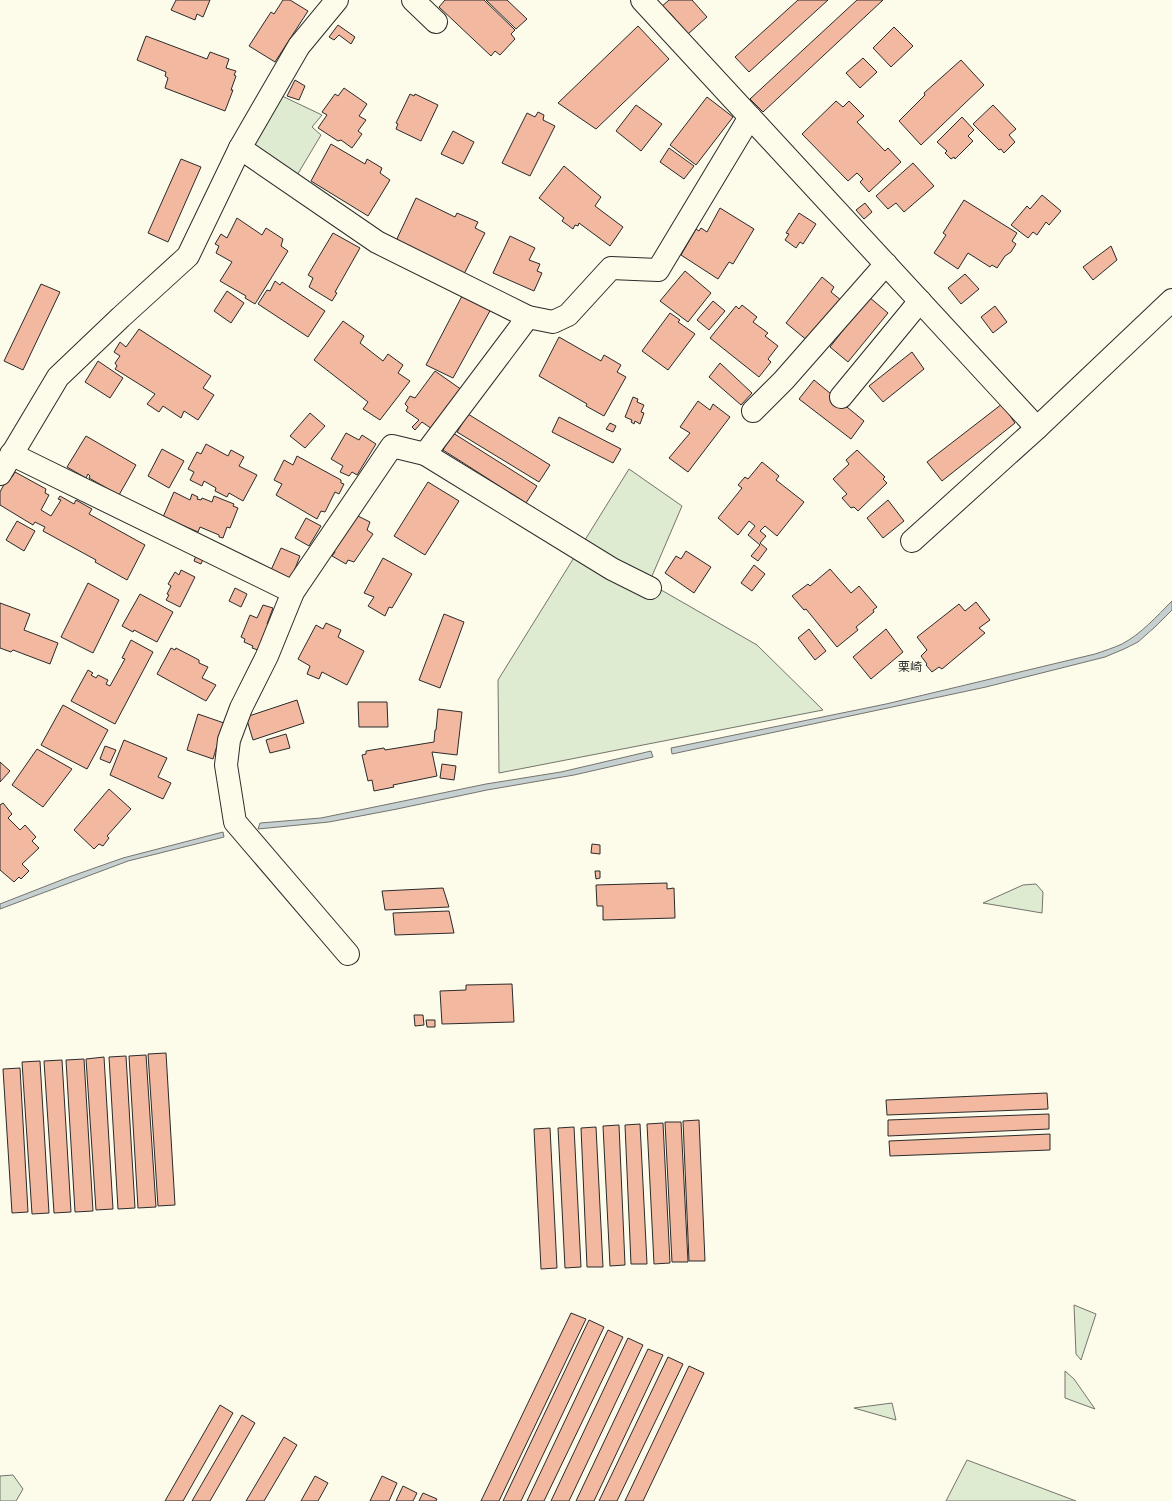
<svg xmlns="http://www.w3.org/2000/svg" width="1172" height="1501" font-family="'Fira Sans Condensed','Noto Sans JP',sans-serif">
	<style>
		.green { fill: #deebd1; stroke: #74746e }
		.water { fill: #c7d0d0; stroke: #74746e }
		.building { fill: #f2b8a0; stroke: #2b2b2b }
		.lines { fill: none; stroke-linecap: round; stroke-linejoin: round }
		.minor-casing { stroke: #2b2b2b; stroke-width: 24 }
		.minor { stroke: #fdfbea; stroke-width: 22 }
		.labels { text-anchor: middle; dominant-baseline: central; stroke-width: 3; stroke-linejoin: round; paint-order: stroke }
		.neighbourhood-label { font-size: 12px; fill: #2b2b2b; stroke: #fdfbea }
	</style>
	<rect width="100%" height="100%" fill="#fdfbea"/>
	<g class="green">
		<path d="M282 96 322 115 312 127 321 135 296 177 255 145 256 136Z"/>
		<path d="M629 469 682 506 649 583 757 645 823 710 499 773 498 680Z"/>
		<path d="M1036 884 1043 892 1042 913 983 903 1023 885Z"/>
		<path d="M1074 1305 1096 1314 1081 1360 1076 1354Z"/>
		<path d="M1065 1371 1074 1379 1095 1409 1065 1398Z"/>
		<path d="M892 1403 896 1420 854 1408Z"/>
		<path d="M967 1460 1076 1501H946Z"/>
		<path d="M13 1475 23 1489 16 1501H0V1476Z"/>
	</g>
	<g class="water">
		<path d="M1172 601V610L1156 626 1138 642 1124 649 1105 657 986 687 672 754 671 748 886 704 1095 654C1104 651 1113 648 1122 644 1141 634 1157 616 1172 601Z"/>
		<path d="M651 751 653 757 574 775 487 790 397 809 329 822 258 829 260 823 321 818 486 784 561 772Z"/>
		<path d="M223 832 224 837 128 861 0 909V904L69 877 123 858Z"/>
	</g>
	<g class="building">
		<path d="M176 0H210L203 17 197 14 195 20 171 10Z"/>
		<path d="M283 0H290L308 11 275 62 249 46 271 12 274 14Z"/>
		<path d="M445 0H484L515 30 511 34 515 39 500 55 495 51 491 56 439 7Z"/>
		<path d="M486 0H507L527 19 516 29Z"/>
		<path d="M669 0H692L707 17 688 34 669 12 667 14 661 7Z"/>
		<path d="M798 0H828L749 72 735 57Z"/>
		<path d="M857 0H883L763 112 750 99Z"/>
		<path d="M338 25 355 37 351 44 339 35 334 40 329 37Z"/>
		<path d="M638 26 669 59 596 129 558 103Z"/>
		<path d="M894 27 913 46 891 67 873 48Z"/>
		<path d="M146 36 207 59 210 52 229 59 226 68 236 71 234 75 236 76 231 90H233L225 111 165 88 168 78 165 76 166 72 137 60Z"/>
		<path d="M863 58 877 72 860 88 846 73Z"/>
		<path d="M961 60 984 85 921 145 899 121 925 95 924 93Z"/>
		<path d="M295 80 305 86 299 100 287 96Z"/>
		<path d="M344 88 367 104 359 116 366 120 358 131 362 134 352 148 341 140 338 141 318 128 327 115 322 112 335 94 338 96Z"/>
		<path d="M410 94 414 96 415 94 438 105 421 141 396 129 398 124 396 123Z"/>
		<path d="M707 97 733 117 696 165 670 145Z"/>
		<path d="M836 101 843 107 849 101 864 116 857 122 885 151 888 148 901 162 869 192 860 182 863 179 857 173 848 181 802 134Z"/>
		<path d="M636 105 662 124 641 151 616 131Z"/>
		<path d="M993 105 1016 129 1009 135 1015 142 1004 153 1001 149 999 150 973 124Z"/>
		<path d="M538 112 544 115 543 120 555 126 530 176 502 163 527 113 535 117Z"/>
		<path d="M962 117 974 130 968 136 973 141 955 159 954 157 951 159 945 153 947 151 937 142Z"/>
		<path d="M453 131 474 142 463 164 441 154Z"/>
		<path d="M331 144 365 164 367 159 382 168 380 173 390 180 368 216 311 181Z"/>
		<path d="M669 148 694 166 684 179 660 162Z"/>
		<path d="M181 159 201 167 168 242 148 233Z"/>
		<path d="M913 163 934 186 904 212 896 203 888 209 876 196Z"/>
		<path d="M564 166 601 197 595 206 623 227 610 246 579 223 578 226 575 225 573 229 562 221 564 218 539 198Z"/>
		<path d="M1042 195 1061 211 1049 225 1046 222 1037 235 1033 232 1028 238 1011 225 1027 206 1030 209Z"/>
		<path d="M416 198 455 217 457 213 478 222 475 228 485 233 464 274 396 241Z"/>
		<path d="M964 200 1017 233 1012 241 1016 244 1011 252 1005 256 997 268 992 265 990 267 968 253 958 269 934 253 946 235 943 233Z"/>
		<path d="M865 203 872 212 864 219 856 210Z"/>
		<path d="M720 208 754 229 733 264 729 262 718 279 681 255 696 229 699 231 701 228 707 232Z"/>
		<path d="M799 213 816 224 803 244 800 242 796 248 785 240 789 234 786 233Z"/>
		<path d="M237 218 262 235 266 228 283 239 281 246 288 251 255 304 245 298 246 296 220 281 232 262 216 253 219 246 215 244 221 234 227 238Z"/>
		<path d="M333 233 360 248 335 292 337 293 332 301 309 287 313 278 308 275Z"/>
		<path d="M510 236 535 248 529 260 540 264 537 271 542 273 534 291 493 273Z"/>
		<path d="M1111 246 1117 260 1093 280 1083 267Z"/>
		<path d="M685 271 711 293 688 322 660 301Z"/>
		<path d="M965 274 979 289 961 304 948 288Z"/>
		<path d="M822 277 834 287 831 292 842 301 808 341 786 323Z"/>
		<path d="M275 281 280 285 282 282 325 311 308 337 258 304 267 290 270 291Z"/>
		<path d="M41 284 60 292 23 370 4 361Z"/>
		<path d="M227 291 244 303 231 323 214 311Z"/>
		<path d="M462 296 491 309 453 378 426 365Z"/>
		<path d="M869 297 888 313 848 362 830 347Z"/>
		<path d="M713 301 725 311 709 330 697 320Z"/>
		<path d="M742 305 757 317 753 322 768 333 765 336 778 346 768 359 771 362 759 377 710 338 736 306 739 309Z"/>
		<path d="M995 306 1007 322 993 333 981 317Z"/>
		<path d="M670 313 680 320 678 322 695 334 668 370 642 351Z"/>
		<path d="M343 321 364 336 360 343 383 361 388 354 403 365 398 373 410 381 380 420 363 409 368 402 314 360Z"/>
		<path d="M139 329 211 376 203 388 214 395 198 420 184 411 181 418 163 406 159 412 147 404 155 394 115 369 117 366 115 363 120 356 114 352 120 342 126 347Z"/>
		<path d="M559 337 601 361 604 355 621 365 617 372 626 377 604 416 586 406 587 404 539 376Z"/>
		<path d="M912 352 924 369 883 402 869 386Z"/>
		<path d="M98 361 123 378 110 398 85 382Z"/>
		<path d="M720 363 752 393 741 405 709 377Z"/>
		<path d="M435 371 462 390 432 429 422 422 415 430 412 427 419 420 406 411 408 407 405 404 410 396 415 398Z"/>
		<path d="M814 380 864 421 851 439 799 399Z"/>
		<path d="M633 397 638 399 637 402 644 405 641 412 644 413 640 424 635 421 634 424 631 422 632 420 625 417Z"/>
		<path d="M698 401 710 410 713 404 730 417 688 472 669 458 690 433 680 427Z"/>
		<path d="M1002 404 1015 423 942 481 927 462Z"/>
		<path d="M310 413 325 426 305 448 290 436Z"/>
		<path d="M468 414 550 465 539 482 457 432Z"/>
		<path d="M559 417 621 449 613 463 552 432Z"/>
		<path d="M610 423 616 426 613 432 606 429Z"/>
		<path d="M346 433 359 440 362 435 376 444 357 475 352 472 349 476 340 472 343 466 331 459Z"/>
		<path d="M453 433 537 486 526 503 443 450Z"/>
		<path d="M86 436 136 465 119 495 89 478 90 476 88 474 86 478 67 467Z"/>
		<path d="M206 444 228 456 231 450 244 457 239 466 257 475 243 501 229 493 227 497 215 491 216 488 204 481 202 486 190 480 194 472 188 469 197 452 201 454Z"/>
		<path d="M162 449 184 461 169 488 148 476Z"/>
		<path d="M857 450 885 477 883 479 887 483 858 511 854 507 851 508 842 498 847 494 833 479 849 464 846 460Z"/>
		<path d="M297 456 341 480V483L344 484 339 494 335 492 325 512 321 511 317 519 276 495 282 484 274 480 284 460 293 465Z"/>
		<path d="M762 462 779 476 776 480 804 502 777 536 765 526 760 531 766 536 760 543 767 549 758 561 751 556 760 545 748 535 755 526 749 521 738 535 718 518 742 488 738 485 745 477 748 479Z"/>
		<path d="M15 472 46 489 45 493 49 495 41 510 51 516 61 500 58 499 60 496 74 504 76 500 92 509 89 514 145 545 127 580 95 562 96 560 43 531 45 527 35 522 33 525 0 505V492L9 475 12 477Z"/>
		<path d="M428 482 459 501 425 555 394 536Z"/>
		<path d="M174 492 190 500 192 494 198 497 197 499 201 500 202 498 212 502 214 496 234 504 233 506 238 508 230 528 227 527 223 538 219 537V535L200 527 198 532 163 517Z"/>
		<path d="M888 500 904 521 883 538 867 518Z"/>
		<path d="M356 515 370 522 367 530 373 534 354 562 348 560 346 564 332 556 335 552 333 549Z"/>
		<path d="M306 518 321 526 309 546 295 538Z"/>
		<path d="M17 521 35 531 24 551 6 540Z"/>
		<path d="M281 548 300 556 291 579 271 570Z"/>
		<path d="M686 551 711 567 694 593 665 573 676 556 681 559Z"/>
		<path d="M197 553 204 557 201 564 194 561Z"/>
		<path d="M383 558 412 574 392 608 389 607 385 616 368 606 374 597 364 593Z"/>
		<path d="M754 565 765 574 752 591 741 583Z"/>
		<path d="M830 569 851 593 859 586 877 607 873 610 874 612 856 627 858 630 837 647 806 609 804 610 792 596 808 584 810 586Z"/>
		<path d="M181 570 195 577 180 607 166 600 169 595 167 594 171 586 168 584 175 572 179 575Z"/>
		<path d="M88 583 119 600 93 653 61 637Z"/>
		<path d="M235 588 247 594 241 607 229 601Z"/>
		<path d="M140 594 173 612 157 642 134 630 133 632 122 626Z"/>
		<path d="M976 602 990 620 979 628 985 633 942 669 939 667 932 672 926 665 927 664 921 656 927 650 917 637 959 604 965 611Z"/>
		<path d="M0 603 30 614 24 630 58 643 50 664 13 650 11 652 0 648Z"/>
		<path d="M263 605 273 608 267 624 271 625 261 651 252 648 253 646 244 642 245 639 241 637 250 615 257 618Z"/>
		<path d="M444 614 464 622 440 688 419 680Z"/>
		<path d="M326 623 341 630 338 637 364 651 347 685 322 672 319 679 307 674 310 666 298 659 316 625 323 629Z"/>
		<path d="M809 629 826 651 815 660 798 638Z"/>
		<path d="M886 629 903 652 871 679 853 657Z"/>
		<path d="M131 640 153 652 115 724 71 701 88 670 93 673 91 675 96 678 98 675 108 680 106 684 110 686 125 659 122 658Z"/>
		<path d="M171 648 175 650 176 648 199 660V663L208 667 202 678 216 685 206 701 157 674Z"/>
		<path d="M297 700 304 723 253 740 246 717Z"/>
		<path d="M358 702H387L388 727H359Z"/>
		<path d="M63 705 108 730 87 769 41 745Z"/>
		<path d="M438 709 462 712 457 755 432 752 437 776 393 785 394 787 374 791 372 780 368 781 362 755 366 754V751L384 748 385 750 434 742 435 730H436Z"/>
		<path d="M198 714 224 723 213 759 187 750Z"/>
		<path d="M286 734 290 748 270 753 266 740Z"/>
		<path d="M124 740 167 758 158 777 171 783 163 799 110 775Z"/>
		<path d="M105 746 116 750 110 763 100 759Z"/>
		<path d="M37 749 72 769 43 807 12 785Z"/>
		<path d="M0 762 10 771 0 782Z"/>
		<path d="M442 764 456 766 454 780 440 778Z"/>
		<path d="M109 789 131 809 107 836 109 838 103 846 99 844 94 849 74 830Z"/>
		<path d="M3 803 12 814 8 818 20 830 25 825 36 837 32 841 39 848 22 864 29 871 21 879 19 877 14 882 0 870V805Z"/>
		<path d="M592 844 600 845V854L591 853Z"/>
		<path d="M595 871H600V878L596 879Z"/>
		<path d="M667 883V889L674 888 675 918 603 920V906H597L596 885Z"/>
		<path d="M443 888 449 907 385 910 382 891Z"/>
		<path d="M449 911 454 933 395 935 393 913Z"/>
		<path d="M512 984 514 1022 442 1024 440 991 466 990V985Z"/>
		<path d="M414 1015H423L424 1025 415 1026Z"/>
		<path d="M426 1020H435V1027H427Z"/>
		<path d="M166 1053 175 1205 158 1206 148 1054Z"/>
		<path d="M146 1055 156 1207 138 1208 129 1056Z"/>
		<path d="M126 1056 135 1208 118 1209 109 1057Z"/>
		<path d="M104 1057 113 1209 96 1210 86 1059Z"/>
		<path d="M84 1059 93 1211 75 1212 66 1060Z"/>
		<path d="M62 1060 71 1212 54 1213 44 1061Z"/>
		<path d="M40 1061 49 1213 32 1214 22 1062Z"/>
		<path d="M20 1068 28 1212 12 1213 3 1069Z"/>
		<path d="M1047 1093 1048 1109 887 1115 886 1100Z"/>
		<path d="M1049 1114V1129L888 1136V1120Z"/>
		<path d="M699 1120 705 1261H689L683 1121Z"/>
		<path d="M665 1122H681L688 1262H672Z"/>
		<path d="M663 1123 670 1263 654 1264 647 1124Z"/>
		<path d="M640 1124 647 1264H631L625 1125Z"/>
		<path d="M619 1125 625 1265 610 1266 603 1126Z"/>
		<path d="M574 1127 581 1267 565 1268 558 1128Z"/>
		<path d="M596 1127 603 1267H587L581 1128Z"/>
		<path d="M550 1128 557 1268 541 1269 534 1129Z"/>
		<path d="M1050 1134V1150L890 1156 889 1141Z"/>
		<path d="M571 1313 586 1319 499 1501H481Z"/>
		<path d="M589 1320 604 1327 521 1501H503Z"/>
		<path d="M608 1330 623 1337 544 1501H527Z"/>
		<path d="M628 1338 643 1345 569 1501H551Z"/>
		<path d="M648 1349 663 1355 594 1501H576Z"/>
		<path d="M668 1357 683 1364 617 1501H599Z"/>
		<path d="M689 1366 704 1373 643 1501H625Z"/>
		<path d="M220 1405 233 1413 183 1501H165Z"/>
		<path d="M242 1415 255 1423 210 1501H192Z"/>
		<path d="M284 1437 297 1445 264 1501H246Z"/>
		<path d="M315 1476 328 1483 318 1501H301Z"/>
		<path d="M382 1476 397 1483 389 1501H370Z"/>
		<path d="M403 1486 417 1493 413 1501H396Z"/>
		<path d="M423 1493 437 1499 436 1501H419Z"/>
	</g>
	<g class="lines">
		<g class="minor-casing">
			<g id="minor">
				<path d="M413 0 436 22"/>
				<path d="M642 0 1037 428"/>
				<path d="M240 148 377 242 528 317 553 322 568 315 611 268 658 270 750 117"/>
				<path d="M841 397 920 301"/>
				<path d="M753 411 784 380 886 264"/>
				<path d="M11 454 293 592"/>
				<path d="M425 454 612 569 650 588"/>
				<path d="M0 474 58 377 121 317 188 256 240 148 299 46 337 0"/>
				<path d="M912 541 1037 428 1172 300"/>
				<path d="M348 954 235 822 226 765 229 740 241 708 267 656 293 592 392 446 425 454 528 317"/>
			</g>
		</g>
		<use href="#minor" class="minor"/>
	</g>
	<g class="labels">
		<g class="neighbourhood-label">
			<text x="910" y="667">栗崎</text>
		</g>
	</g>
</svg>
